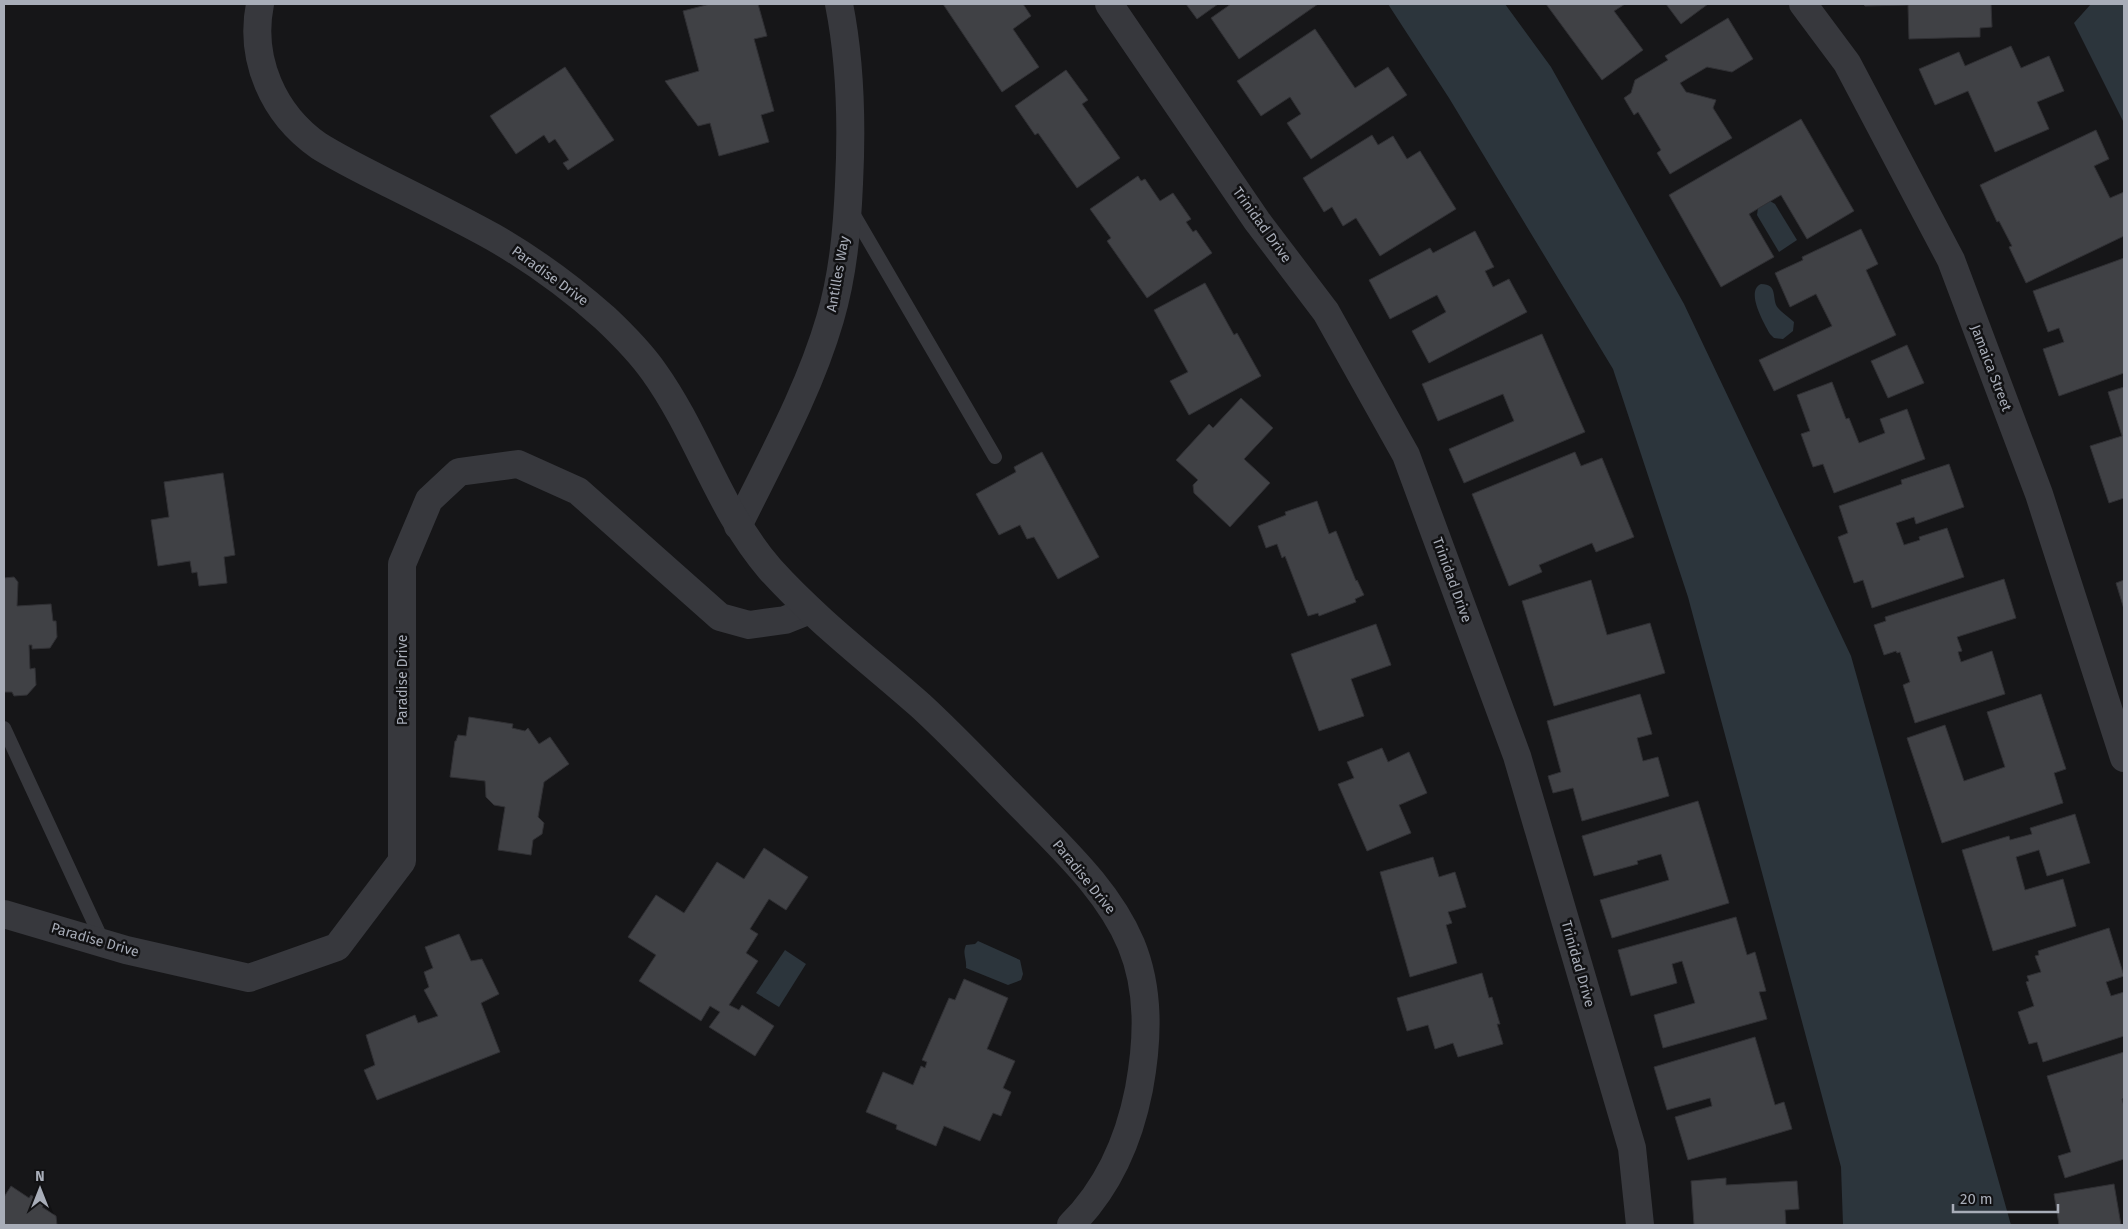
<svg xmlns="http://www.w3.org/2000/svg" width="2128" height="1229" font-family="'Fira Sans',sans-serif">
	<style>
		.water { fill: #2c353c }
		.building { fill: #404145; stroke: #303034 }
		.lines { fill: none; stroke-linecap: round; stroke-linejoin: round }
		.service { stroke: #37383d; stroke-width: 14 }
		.minor { stroke: #37383d; stroke-width: 28 }
		.tertiary { stroke: #37383d; stroke-width: 28 }
		.labels { text-anchor: middle; dominant-baseline: central; stroke-width: 5; stroke-linejoin: round; paint-order: stroke }
		.street-label { font-size: 14px; fill: #a8adb8; stroke: #111113 }
	</style>
	<rect width="100%" height="100%" fill="#161618"/>
	<g class="water">
		<path d="M1388 4H1505L1551 67 1684 304 1851 656 2011 1225H1843L1841 1167 1688 597 1613 369 1449 98Z"/>
		<path d="M2091 4H2124V123L2074 23Z"/>
		<path d="M1770 201 1775 204 1797 240 1779 252 1757 215 1758 208Z"/>
		<path d="M1761 284C1779 284 1771 299 1778 308 1782 313 1789 317 1794 322L1793 331 1783 339 1774 338 1770 334C1764 323 1745 291 1761 284Z"/>
		<path d="M978 941 1020 960 1023 974 1021 980 1008 985 966 968C967 959 962 954 966 945L975 944Z"/>
		<path d="M785 950 806 964 779 1007 756 993Z"/>
	</g>
	<g class="building">
		<path d="M710 4H758L767 36 754 39 774 111 761 115 769 142 719 156 710 123 698 126 665 81 699 71 683 11Z"/>
		<path d="M943 4H1023L1031 16 1013 29 1039 67 1002 92Z"/>
		<path d="M1186 4H1218L1197 19Z"/>
		<path d="M1231 4H1318L1239 59 1211 18Z"/>
		<path d="M1546 4H1625L1614 11 1643 50 1602 80Z"/>
		<path d="M1666 4H1708L1681 24Z"/>
		<path d="M1863 4H1991L1992 27 1980 28V37L1909 39 1908 5 1865 6Z"/>
		<path d="M1728 18 1753 59 1732 72 1707 67 1680 83 1686 92 1716 100 1713 108 1732 138 1670 174 1657 153 1661 150 1638 112 1634 115 1624 98 1631 93 1635 80 1668 60 1665 56Z"/>
		<path d="M1315 29 1355 88 1388 67 1407 95 1311 159 1287 123 1301 114 1290 97 1261 116 1237 81Z"/>
		<path d="M2011 46 2021 68 2049 56 2064 91 2037 102 2049 129 1995 152 1968 91 1935 105 1919 69 1959 52 1965 66Z"/>
		<path d="M565 67 614 140 568 170 563 163 569 160 555 139 549 143 544 135 516 154 490 116Z"/>
		<path d="M1066 70 1088 100 1082 104 1120 158 1077 188 1038 133 1035 135 1015 106Z"/>
		<path d="M1801 119 1854 211 1807 239 1781 195 1749 214 1774 257 1721 287 1669 195Z"/>
		<path d="M2096 130 2109 159 2094 166 2110 198 2124 192V236L2026 283 2009 247 2012 246 1999 221 1997 222 1980 185Z"/>
		<path d="M1372 135 1378 145 1393 136 1407 159 1420 151 1456 209 1380 256 1356 218 1343 226 1332 207 1324 212 1303 178Z"/>
		<path d="M1138 176 1141 181 1145 179 1160 201 1173 193 1191 219 1186 222 1193 232 1196 230 1212 253 1147 298 1107 241 1111 238 1090 209Z"/>
		<path d="M1861 229 1878 264 1866 270 1896 335 1774 391 1759 360 1832 326 1816 294 1790 307 1775 273 1803 260 1802 257Z"/>
		<path d="M1475 231 1494 267 1485 271 1493 287 1509 279 1527 312 1429 363 1412 331 1446 312 1437 295 1390 319 1369 280 1430 248 1433 253Z"/>
		<path d="M2124 258V373L2059 396 2043 349 2064 342 2059 328 2048 332 2033 291Z"/>
		<path d="M1205 283 1234 335 1237 333 1261 376 1189 415 1170 381 1188 372 1154 310Z"/>
		<path d="M1542 334 1585 432 1464 483 1449 449 1514 421 1503 394 1438 421 1422 384Z"/>
		<path d="M1907 345 1924 383 1888 398 1871 361Z"/>
		<path d="M1832 382 1846 419 1849 418 1859 443 1885 433 1880 419 1907 409 1925 459 1834 493 1823 464 1813 467 1801 434 1810 431 1797 395Z"/>
		<path d="M2124 387V498L2109 503 2090 446 2122 436 2108 392Z"/>
		<path d="M1241 398 1273 428 1244 459 1270 483 1230 527 1194 493 1193 485 1198 480 1176 460 1209 424 1213 428Z"/>
		<path d="M1042 452 1099 557 1058 579 1034 537 1027 539 1020 525 999 535 976 494 1016 472 1014 467Z"/>
		<path d="M1575 452 1581 466 1602 458 1634 537 1596 552 1592 543 1539 565 1542 572 1509 586 1472 494Z"/>
		<path d="M1949 464 1964 507 1916 524 1914 517 1896 523 1904 545 1920 540 1919 537 1947 528 1964 577 1872 608 1863 580 1854 583 1838 537 1848 533 1839 506 1902 484 1901 480Z"/>
		<path d="M223 473 235 555 224 557 227 583 199 586 197 572 192 573 190 561 158 566 151 520 169 517 164 482Z"/>
		<path d="M1317 501 1329 534 1336 531 1356 581 1357 580 1364 595 1355 599 1356 602 1319 616 1318 613 1308 616 1285 556 1282 558 1277 544 1266 548 1258 526 1286 515 1285 512Z"/>
		<path d="M14 577 18 582 17 606 51 604 53 621H56L57 637 50 648 32 649V645H29L30 669 35 668 36 685 27 695 14 696 12 692H4V578Z"/>
		<path d="M2004 579 2016 618 1957 637 1962 651 1958 652 1961 662 1992 651 2005 694 1915 723 1903 685 1910 682 1900 652 1897 653 1896 651 1884 655 1874 625 1886 621 1885 617Z"/>
		<path d="M1591 580 1607 635 1650 623 1665 673 1554 706 1522 601Z"/>
		<path d="M2124 580V609L2116 583Z"/>
		<path d="M1376 624 1391 665 1351 679 1364 716 1319 731 1291 654Z"/>
		<path d="M1640 694 1652 734 1637 738 1643 761 1658 757 1669 796 1582 821 1573 788 1553 793 1548 776 1561 772 1547 721Z"/>
		<path d="M2041 694 2066 769 2054 773 2063 803 1942 843 1907 738 1945 725 1964 781 2005 767 1987 712Z"/>
		<path d="M469 717 513 724 512 728 525 731 528 728 539 744 550 737 569 764 544 782 538 817 544 823 542 834 533 840 531 855 498 850 505 807 494 805 486 797 485 781 450 777 455 741H456L458 735 466 736Z"/>
		<path d="M1382 748 1388 762 1409 752 1427 793 1399 805 1411 833 1367 851 1338 784 1354 778 1347 762Z"/>
		<path d="M1698 801 1729 903 1612 938 1600 900 1669 880 1661 854 1637 861 1638 864 1594 876 1582 836Z"/>
		<path d="M2075 814 2090 863 2047 876 2039 850 2016 857 2025 890 2063 879 2076 926 1993 951 1962 850 2009 836 2010 840 2032 834 2030 828Z"/>
		<path d="M764 848 808 877 786 910 769 899 750 929 758 934 746 953 758 961 729 1005 739 1010 742 1005 774 1026 755 1056 709 1027 720 1012 710 1006 701 1021 639 981 656 955 628 937 656 895 684 913 717 862 744 879Z"/>
		<path d="M1433 857 1439 877 1455 872 1466 907 1448 912 1452 923 1446 925 1457 963 1410 977 1380 872Z"/>
		<path d="M1736 917 1747 955 1755 952 1766 991 1759 992 1767 1019 1663 1048 1654 1015 1695 1003 1682 961 1672 964 1677 983 1631 996 1618 950Z"/>
		<path d="M2109 928 2124 976 2106 982 2111 996 2124 992V1036L2043 1062 2037 1042 2029 1044 2018 1012 2034 1006 2026 982 2029 981 2027 976 2041 972 2035 956 2039 955 2038 951Z"/>
		<path d="M459 934 471 961 482 959 499 994 481 1003 500 1052 377 1100 364 1070 375 1065 366 1035 415 1015 418 1023 438 1016 424 990 429 987 424 972 433 968 425 947Z"/>
		<path d="M1482 973 1489 998 1492 997 1500 1024H1497L1503 1044 1458 1057 1453 1043 1435 1049 1428 1025 1407 1031 1397 998Z"/>
		<path d="M964 979 1008 998 987 1049 1015 1061 1003 1088 1011 1092 1001 1116 993 1113 980 1141 944 1126 936 1146 896 1129 897 1125 866 1112 883 1072 913 1085 921 1066 925 1068 927 1062 922 1060 949 998 955 1000Z"/>
		<path d="M1755 1037 1775 1105 1784 1102 1792 1129 1688 1160 1675 1117 1712 1106 1710 1098 1667 1110 1654 1067Z"/>
		<path d="M2124 1052V1098L2122 1099 2124 1106V1159L2065 1178 2058 1156 2071 1152 2047 1076Z"/>
		<path d="M1726 1178V1185L1797 1181 1799 1209 1785 1210 1786 1225H1694L1691 1181Z"/>
		<path d="M2114 1184 2121 1225H2059L2054 1194Z"/>
		<path d="M11 1186 29 1198 31 1195 45 1204 42 1207 56 1216 57 1225H4V1197Z"/>
	</g>
	<g class="lines">
		<g class="service">
			<path d="M851 210 995 457"/>
			<path d="M4 728 103 942"/>
		</g>
		<g class="minor">
			<path d="M1109 4 1257 221 1326 312 1406 455 1517 756 1632 1148 1640 1225"/>
			<path d="M1803 4 1847 63 1951 260 2039 494 2124 758"/>
			<path d="M738 526C771 459 809 391 830 319 843 275 847 230 849 184 852 124 851 64 839 4"/>
			<path d="M4 914 126 950 249 978 337 947 402 861V564L429 500 459 472 518 464 578 491 720 617 749 625 785 620 810 610"/>
		</g>
		<path class="tertiary" d="M260 4C249 59 273 114 319 146 340 159 362 170 384 181 420 199 457 217 493 237 533 260 570 287 605 318 623 335 640 352 654 372 699 435 719 510 770 569 816 620 870 661 921 706 959 741 994 779 1031 816 1068 854 1110 894 1131 944 1150 990 1148 1040 1139 1089 1129 1140 1108 1188 1071 1225"/>
	</g>
	<g class="labels">
		<g class="street-label">
			<text transform="translate(1262 225) rotate(54)">Trinidad Drive</text>
			<text transform="translate(838 274) rotate(-80)">Antilles Way</text>
			<text transform="translate(550 276) rotate(36)">Paradise Drive</text>
			<text transform="translate(1991 368) rotate(69)">Jamaica Street</text>
			<text transform="translate(1452 580) rotate(70)">Trinidad Drive</text>
			<text transform="translate(402 680) rotate(-90)">Paradise Drive</text>
			<text transform="translate(1084 877) rotate(51)">Paradise Drive</text>
			<text transform="translate(95 940) rotate(16)">Paradise Drive</text>
			<text transform="translate(1578 964) rotate(74)">Trinidad Drive</text>
		</g>
	</g>
	<rect width="2128" height="1229" fill="none" stroke="#a8adb8" stroke-width="10"/>
	<g transform="translate(40 1189)" stroke="#111113" stroke-width="4" paint-order="stroke">
	<path d="M0-4L9 19L0 12L-9 19Z" fill="#a8adb8"/>
	<text y="-8" font-size="14" font-weight="bold" text-anchor="middle" fill="#a8adb8">N</text>
	</g>
	<path d="M1953 1204v8h105v-8" fill="none" stroke="#a8adb8" stroke-width="2.5"/>
	<text x="1960" y="1204" font-size="15" fill="#a8adb8" stroke="#111113" stroke-width="4" paint-order="stroke">20 m</text>
</svg>
